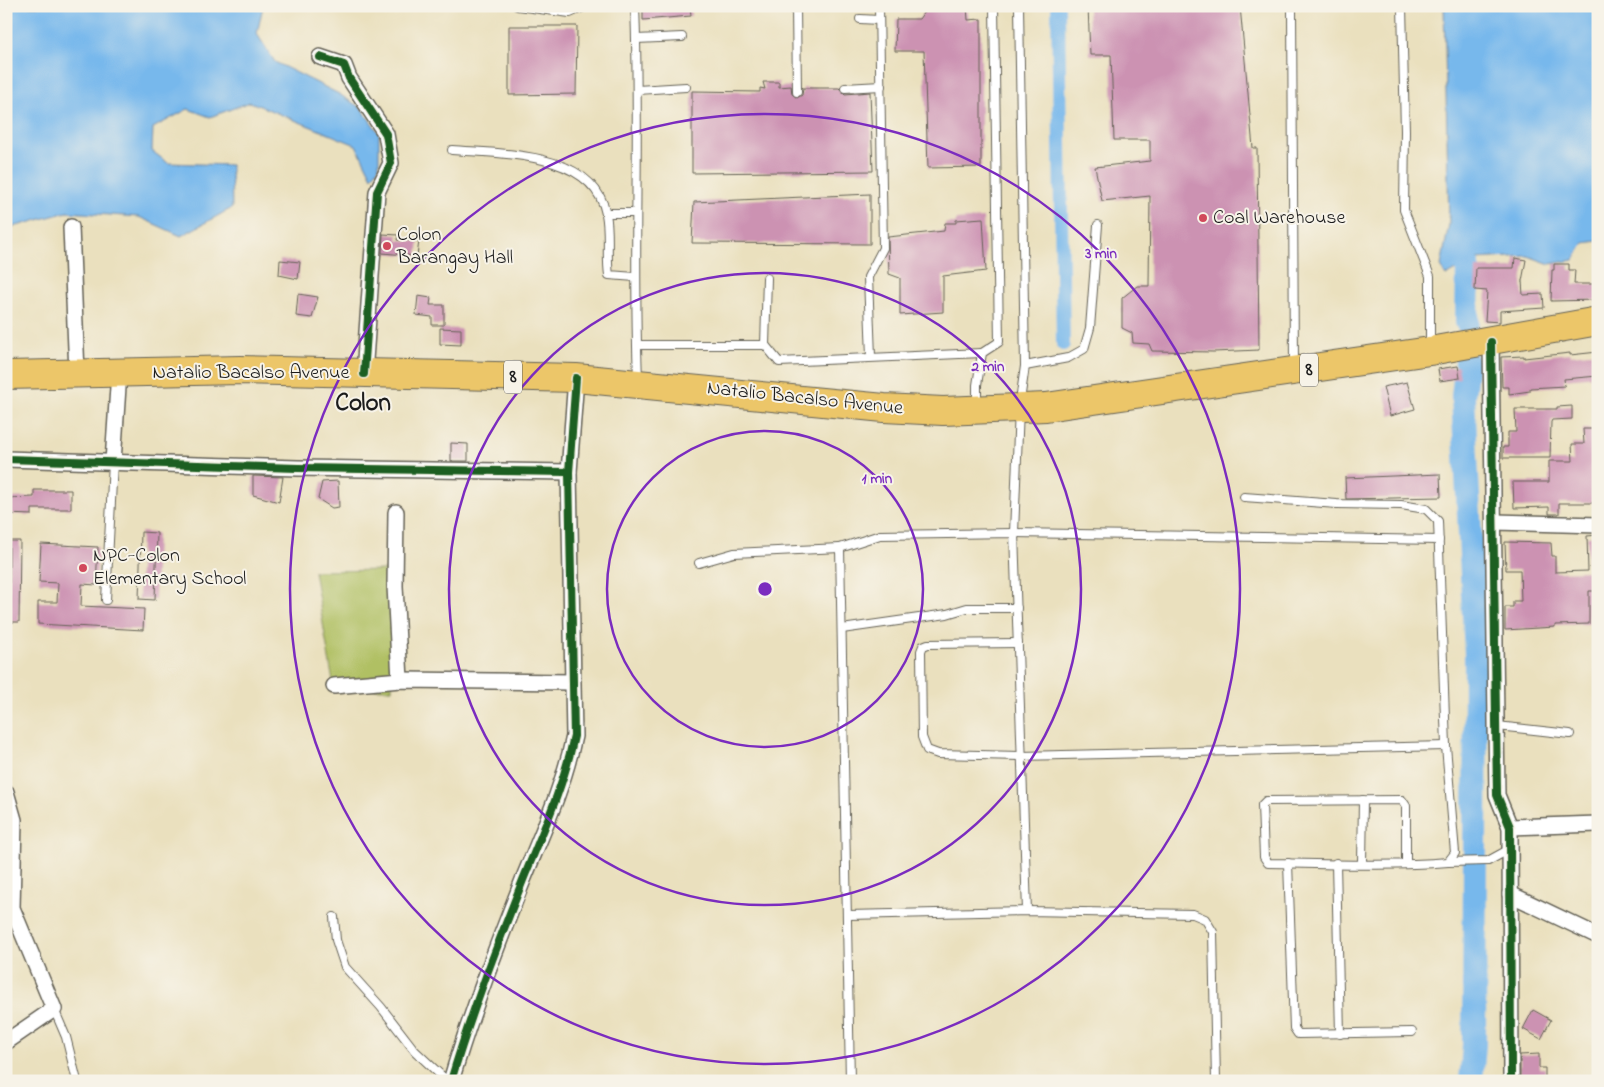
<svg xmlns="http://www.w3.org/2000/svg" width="1604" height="1087" font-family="'Indie Flower',sans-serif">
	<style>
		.green { fill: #b0c063; stroke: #666e40 }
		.water { fill: #77b8ec; stroke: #4a6a84 }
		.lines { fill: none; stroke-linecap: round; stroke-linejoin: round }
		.canal { stroke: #77b8ec; stroke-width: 14 }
		.river { stroke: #77b8ec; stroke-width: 24 }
		.building { fill: #cc92b2 }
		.lane-casing { stroke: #646155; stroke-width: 10 }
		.street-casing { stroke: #646155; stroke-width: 18 }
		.highway-casing { stroke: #646155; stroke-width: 30 }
		.lane { stroke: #fff; stroke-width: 8 }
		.street { stroke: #fff; stroke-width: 15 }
		.highway { stroke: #ecc669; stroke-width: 28 }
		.cycleway-casing { stroke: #f7f3e8; stroke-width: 11 }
		.cycleway { stroke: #1b5e20; stroke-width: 8 }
		.ring { fill: none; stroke: #7b2cbf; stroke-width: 2.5 }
		.poi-dot { fill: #d1495b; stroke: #f7f3e8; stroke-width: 2 }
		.labels { text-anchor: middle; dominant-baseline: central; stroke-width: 4; stroke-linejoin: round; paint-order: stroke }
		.shield { fill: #f7f3e8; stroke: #5e5c59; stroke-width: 1 }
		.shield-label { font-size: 19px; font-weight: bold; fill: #1c1c1c }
		.poi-label { font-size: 20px; fill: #1c1c1c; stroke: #f7f3e8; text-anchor: start }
		.street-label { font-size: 20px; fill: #1c1c1c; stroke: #f7f3e8 }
		.district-label { font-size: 25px; font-weight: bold; fill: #1c1c1c; stroke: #f7f3e8 }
		.centre { fill: #7b2cbf; stroke: #f7f3e8; stroke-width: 2.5 }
		.ring-label { font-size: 15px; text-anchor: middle; font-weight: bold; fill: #7b2cbf; stroke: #f7f3e8; stroke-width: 4; stroke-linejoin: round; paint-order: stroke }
	</style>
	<rect width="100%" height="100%" fill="#f7f3e8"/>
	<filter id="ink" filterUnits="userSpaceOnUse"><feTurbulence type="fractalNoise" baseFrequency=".02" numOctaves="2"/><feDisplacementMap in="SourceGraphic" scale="10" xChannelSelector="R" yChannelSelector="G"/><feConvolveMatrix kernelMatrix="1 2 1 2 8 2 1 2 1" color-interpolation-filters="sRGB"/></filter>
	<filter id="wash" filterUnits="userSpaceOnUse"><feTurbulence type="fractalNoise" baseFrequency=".0096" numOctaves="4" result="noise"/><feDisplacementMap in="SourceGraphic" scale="20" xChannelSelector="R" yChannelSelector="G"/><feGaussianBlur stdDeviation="1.12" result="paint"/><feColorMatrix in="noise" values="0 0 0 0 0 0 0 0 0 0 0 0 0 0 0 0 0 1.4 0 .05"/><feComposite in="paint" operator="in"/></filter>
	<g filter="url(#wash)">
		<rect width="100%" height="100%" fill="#eae0be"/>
		<path class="green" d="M393 570 392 689 334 688 314 571Z"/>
		<g class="water">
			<path d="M6 6H263L257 34 275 62 339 94 361 108 379 133V167L372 177 356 145 250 102 210 117 188 109 153 128 152 151 168 163 231 165 232 208 181 236 139 217 67 212 6 229Z"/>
			<path d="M1444 6H1598V241L1584 243 1574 260 1550 264 1528 256 1476 259 1446 276 1441 266 1449 224Z"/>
		</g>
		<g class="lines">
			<path class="canal" d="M1058 6 1063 344"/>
			<g class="river">
				<path d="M1467 322 1468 265"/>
				<path d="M1467 362 1463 396 1476 655 1474 1045 1471 1081"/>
			</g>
		</g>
		<g id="blocks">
			<g class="building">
				<path d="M643 6H690L691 16 643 20Z"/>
				<path d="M924 6H967L968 20 981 19V167L928 168 924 51H895L896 19H919L924 12Z"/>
				<path d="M1088 6H1240L1253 148H1257L1259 350 1214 352 1152 351 1149 344 1133 343 1132 333 1122 328V298L1137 286H1149L1150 196 1102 201 1095 167 1150 161V140H1114L1111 55H1090Z"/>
				<path d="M509 26H577L576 94 509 95Z"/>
				<path d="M763 82H779V87L791 86 792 94 797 98 802 95 803 88H839L845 94 870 92 873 171 692 173V91L760 92V88L765 89Z"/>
				<path d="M870 194V244L692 243 694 202Z"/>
				<path d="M983 218 986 271 943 276V312L900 315V278L889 274 888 237 944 231 945 223H956V220Z"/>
				<path d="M383 234 398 235 397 240 419 241 417 256 382 253Z"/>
				<path d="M1515 258 1526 260 1522 281 1523 295 1543 294 1544 308 1500 311V322L1485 321 1487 291 1475 290 1476 268H1514Z"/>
				<path d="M280 260 300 262 298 279 279 275Z"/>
				<path d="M1554 264H1569V270H1575L1574 284H1598V300L1551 301 1552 270H1554Z"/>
				<path d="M298 294 318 297 312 318 296 316Z"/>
				<path d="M418 296 431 298 430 305H444V325H432V317L416 315Z"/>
				<path d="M440 328 461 329V345L440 344Z"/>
				<path d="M1598 352V376L1564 379 1565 386 1530 388V391L1509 394V387H1502L1501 357 1524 356V358L1570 353V355Z"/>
				<path d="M1458 366 1460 378 1440 381 1438 369Z"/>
				<path d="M1407 382 1415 409 1390 416 1383 387Z"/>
				<path d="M1572 406V419L1552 420 1551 422 1550 458H1503V447H1508V432H1516L1515 409H1557V407Z"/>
				<path d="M1583 429H1598V503H1559V514H1549V507L1514 508 1513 482H1549V461H1573L1572 444H1584Z"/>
				<path d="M451 443 468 444V461H451Z"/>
				<path d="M1440 474 1441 497 1346 499 1345 478Z"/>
				<path d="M253 476 283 477 279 502 253 495Z"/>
				<path d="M338 481 339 507 332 508 318 499 322 482Z"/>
				<path d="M34 490H71V509H32V515L6 514V498L34 497Z"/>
				<path d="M141 532 157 533 155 600 139 599Z"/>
				<path d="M1598 535 1597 591H1589V624L1555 625V627L1505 630V607H1513V601H1521L1520 570H1506L1505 542 1551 543 1552 556H1555V572L1588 571 1587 536Z"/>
				<path d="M9 541H20L19 622H9Z"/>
				<path d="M41 544 98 547 96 585 82 584 81 606 144 609 143 630 38 624V602H57L58 583 39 582Z"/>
				<path d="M1533 1010 1551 1020 1541 1039 1523 1029Z"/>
				<path d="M1539 1054V1068H1545V1080L1520 1081V1055Z"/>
			</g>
		</g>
	</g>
	<g filter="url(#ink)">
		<use href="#blocks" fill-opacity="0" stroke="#646155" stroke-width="1"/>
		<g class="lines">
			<g class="lane-casing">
				<g id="lane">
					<path d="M517 6 570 13 586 6"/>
					<path d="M635 6C640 130 633 255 638 379"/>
					<path d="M796 6 797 92"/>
					<path d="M1019 6 1025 366 1019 408 1014 533 1027 911"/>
					<path d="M1292 6 1294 365"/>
					<path d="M1402 6 1405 131 1404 210 1430 276V347"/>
					<path d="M860 19 879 20"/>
					<path d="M636 39 682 37"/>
					<path d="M845 88 881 86"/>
					<path d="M637 90 686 87"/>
					<path d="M452 150C501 154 594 151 606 214 610 234 606 255 609 275L635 277"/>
					<path d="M606 213H635"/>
					<path d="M767 278 765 345 779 362 982 353"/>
					<path d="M637 345H765"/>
					<path d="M871 357 868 277 883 248 879 6"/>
					<path d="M1025 366 1068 358 1084 349 1090 328 1098 225"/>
					<path d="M977 404V385L982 353 999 342 994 6"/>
					<path d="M1244 497 1337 504 1401 505 1426 509 1438 521 1446 746 1455 853 1448 862C1389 867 1328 864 1268 863L1264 857 1262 805 1266 801 1402 800 1406 806V864"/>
					<path d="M699 563 734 553 840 548"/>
					<path d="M106 600 113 462"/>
					<path d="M842 629 947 614 967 608H1017"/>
					<path d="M1018 643 928 644 923 646 921 651 922 737 927 750 938 754 1020 756 1446 746"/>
					<path d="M1497 726 1570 734"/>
					<path d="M1448 862 1488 861 1510 849"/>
					<path d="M1288 863 1294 1028 1298 1034 1412 1032"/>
					<path d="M1336 863 1340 1034"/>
					<path d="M1362 863 1363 800"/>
					<path d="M848 915 1027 911 1193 914 1205 919 1213 932 1216 1081"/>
					<path d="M334 917 336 940 345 967 381 1007 415 1051 447 1081"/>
					<path d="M54 1009 66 1037 77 1081"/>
					<path d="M850 1081 840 548 880 535 1014 533 1439 540"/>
				</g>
			</g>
			<g class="street-casing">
				<g id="street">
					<path d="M320 57 344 65 349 78 386 134 391 163 377 192 364 374"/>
					<path d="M71 227 77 373"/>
					<path d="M1491 342 1497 795 1510 827 1511 1081"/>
					<path d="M6 459 298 468 569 472"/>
					<path d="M113 462 119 372"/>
					<path d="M396 512 395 586 400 680"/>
					<path d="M1495 522 1598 525"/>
					<path d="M334 686 400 680 572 682"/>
					<path d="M6 792 14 820 12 908 54 1009 6 1042"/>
					<path d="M1510 827 1598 824"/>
					<path d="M1510 894 1598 936"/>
					<path d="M451 1081C471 1013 497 946 523 880 542 833 564 786 574 736L569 472 576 378"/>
				</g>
			</g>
			<g class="highway-casing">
				<path id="highway" d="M6 375 240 370 576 378 884 408 943 411 1046 407 1430 351 1598 321"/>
			</g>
			<use href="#lane" class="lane"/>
			<use href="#street" class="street"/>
			<use href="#highway" class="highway"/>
			<g class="cycleway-casing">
				<g id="cycleway">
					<path d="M320 57 344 65 349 78 386 134 391 163 377 192 364 374"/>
					<path d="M1491 342 1497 795 1510 827 1511 1081"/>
					<path d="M6 459 298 468 569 472"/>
					<path d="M451 1081C471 1013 497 946 523 880 542 833 564 786 574 736L569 472 576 378"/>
				</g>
			</g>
			<use href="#cycleway" class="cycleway"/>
		</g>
	</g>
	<g class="ring">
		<circle cx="765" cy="589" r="158"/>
		<circle cx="765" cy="589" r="316"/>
		<circle cx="765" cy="589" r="475"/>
	</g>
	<g class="poi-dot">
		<circle cx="1203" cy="218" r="5"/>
		<circle cx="387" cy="246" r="5"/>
		<circle cx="83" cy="568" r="5"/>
	</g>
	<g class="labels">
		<g class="shield">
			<rect x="1300" y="353.5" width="18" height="33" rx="4"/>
			<rect x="504" y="360.5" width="18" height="33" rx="4"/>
		</g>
		<g class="shield-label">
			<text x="1309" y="370">8</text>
			<text x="513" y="377">8</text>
		</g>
		<g class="poi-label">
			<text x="1213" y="218">Coal Warehouse</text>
			<text x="397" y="235">Colon<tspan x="397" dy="23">Barangay Hall</tspan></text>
			<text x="93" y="556">NPC-Colon<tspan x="93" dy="23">Elementary School</tspan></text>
		</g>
		<g class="street-label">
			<text x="251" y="373">Natalio Bacalso Avenue</text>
			<text transform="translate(805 399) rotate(6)">Natalio Bacalso Avenue</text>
		</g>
		<g class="district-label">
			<text x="363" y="404">Colon</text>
		</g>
	</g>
	<circle cx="765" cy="589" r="8" class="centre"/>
	<g class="ring-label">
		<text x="1101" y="258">3 min</text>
		<text x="988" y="371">2 min</text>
		<text x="877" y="483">1 min</text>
	</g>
	<rect width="1604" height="1087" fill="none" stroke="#f7f3e8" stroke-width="25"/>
</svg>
